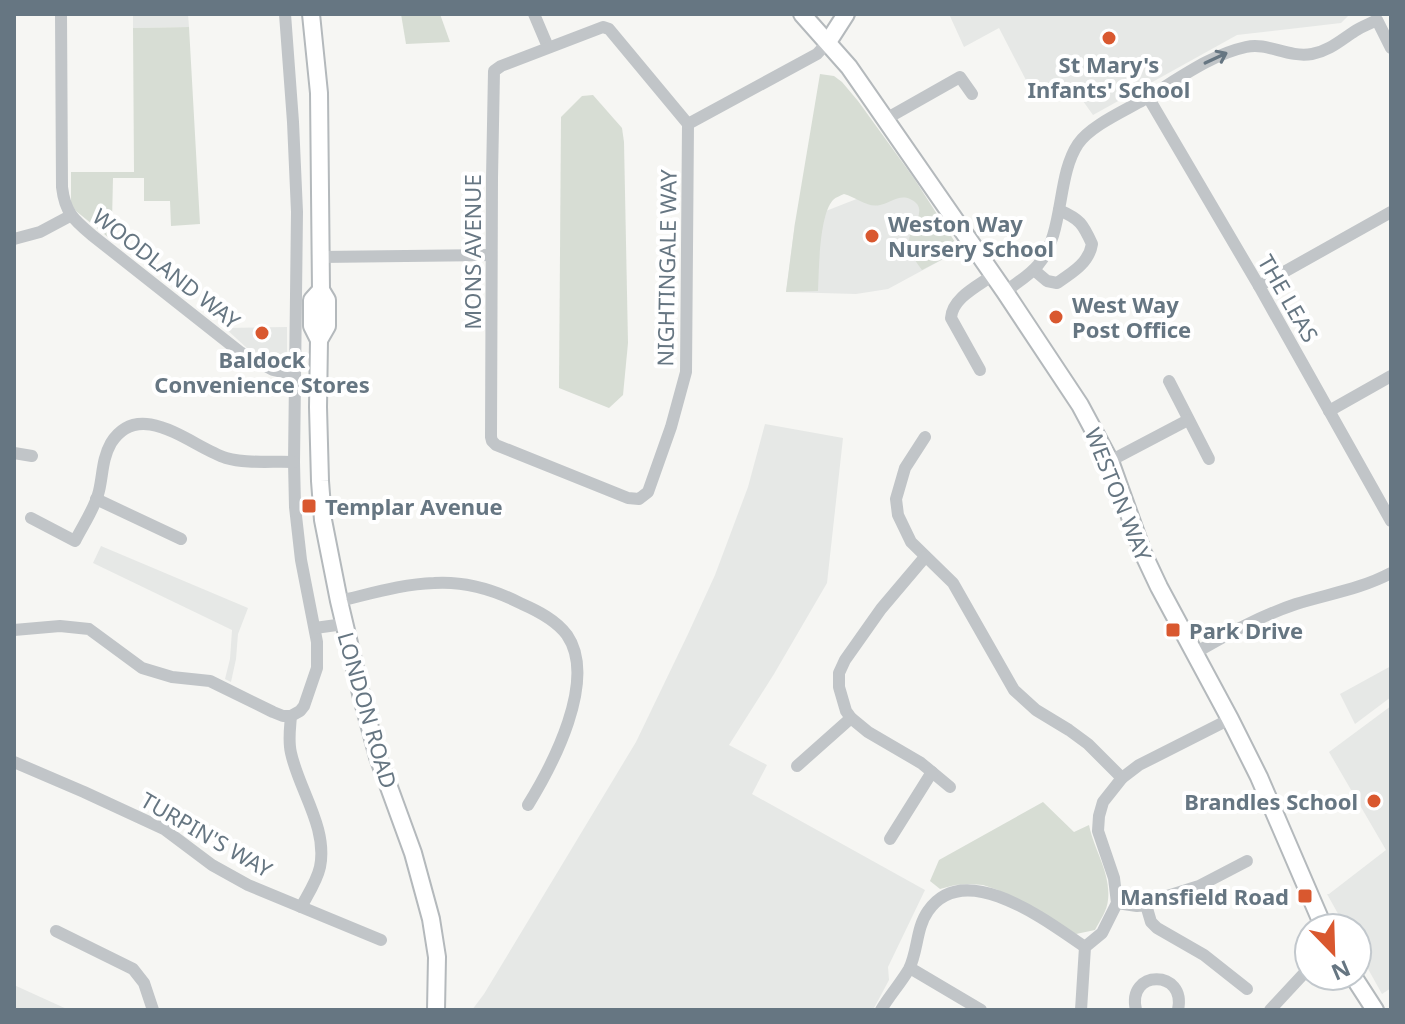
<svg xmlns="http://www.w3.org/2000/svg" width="1405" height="1024" font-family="'Noto Sans',sans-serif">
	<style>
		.built { fill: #e6e8e6 }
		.green { fill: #d7ddd4 }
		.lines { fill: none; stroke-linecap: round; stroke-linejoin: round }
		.secondary-casing { stroke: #b4b9bc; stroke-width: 20 }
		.street { stroke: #c1c5c8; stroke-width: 12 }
		.secondary { stroke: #fff; stroke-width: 16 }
		.oneway { stroke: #667682 }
		.poi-dot { fill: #d9582f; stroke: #fff; stroke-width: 3 }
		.labels { text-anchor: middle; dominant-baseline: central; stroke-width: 8; stroke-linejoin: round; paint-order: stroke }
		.poi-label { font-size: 22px; font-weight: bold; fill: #667682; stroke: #fff; text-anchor: start }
		.street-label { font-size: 22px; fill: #667682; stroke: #fff }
	</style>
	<rect width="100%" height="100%" fill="#f6f6f3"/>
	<g class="built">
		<path d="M133 14H188L189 27 133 28Z"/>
		<path d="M949 14H1350L1341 23 1237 35 1093 115 1078 94 1076 102 1067 93 1028 84 999 28 964 47Z"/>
		<path d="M913 177 960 250 888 289 856 294 786 292 795 223Z"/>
		<path d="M287 327V360L279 365 269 361 249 350 225 328Z"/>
		<path d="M765 424 843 438 827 583 774 674 729 745 767 765 752 794 925 890 888 967 889 980 873 1010H472L484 994 636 742 688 634 715 575 748 487Z"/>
		<path d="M101 546 248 608 238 634 236 659 231 682 225 679 230 659 232 630 93 563Z"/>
		<path d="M1391 666V697L1355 724 1340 694Z"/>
		<path d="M1391 706V988L1382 994 1357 949V928H1346L1327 894H1329L1386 850 1329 752Z"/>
		<path d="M14 985 69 1010H14Z"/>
	</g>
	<g class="green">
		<path d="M401 14H440L450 42 406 44Z"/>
		<path d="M189 27 200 224 171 226 170 201H144V178H113L112 221 114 242 76 211 71 204V172H134L133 28Z"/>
		<path d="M820 74 834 76 842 82 858 101 913 177 960 250 922 270C916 262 909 253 909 242 908 228 932 209 910 199 899 194 890 203 880 205 867 208 856 197 844 194 840 196 836 197 833 200 819 215 819 271 818 291L786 292 795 223Z"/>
		<path d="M593 95 622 128 624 142 628 343 623 395 609 408 559 388 561 117 582 96Z"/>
		<path d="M1043 802 1074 832 1089 825C1094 850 1111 873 1108 900 1107 911 1100 920 1095 930L1076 934 998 890 983 885 970 884 955 885 940 889 930 881 939 860Z"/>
	</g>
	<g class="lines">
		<g class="secondary-casing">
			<g id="secondary">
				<path d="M311 14 319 93 321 290 327 300V326L319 340 318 407 320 481 323 520 339 601 362 698 378 757 413 853 431 919 437 957 436 1010"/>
				<path d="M802 14 849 67 1005 292 1080 405 1110 461 1143 553 1159 587 1230 719 1259 777 1324 928"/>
				<path d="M828 42 846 14"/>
				<path d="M319 340 312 326V300L321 290"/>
				<path d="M1353 976 1375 1010"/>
			</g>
		</g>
		<g class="street">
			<path d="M61 14 62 187C65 213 74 220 93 236L240 352 273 370 295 375"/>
			<path d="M285 14 293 122 297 212 294 462 295 507 301 560 317 642V668L304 706 300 711 291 716C290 729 288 741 291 753 299 790 328 828 320 867 317 881 308 894 301 907"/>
			<path d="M534 14 548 47"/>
			<path d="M603 27 609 29 688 124 686 372 671 427 648 492 639 499 628 498 496 445 492 441 491 437 492 178 494 71 501 66Z"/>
			<path d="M1148 97 1259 286 1391 521"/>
			<path d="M884 120 960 77 972 94"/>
			<path d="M688 124 817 54 828 42"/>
			<path d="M14 239 40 232 70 216"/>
			<path d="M320 257 491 255"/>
			<path d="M1034 270 1047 281 1057 283C1072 273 1089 263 1092 244 1083 224 1080 219 1059 210"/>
			<path d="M1259 286 1391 212"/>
			<path d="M1005 292C1016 283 1029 276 1038 265 1065 233 1056 177 1078 144 1090 126 1124 111 1143 100 1176 81 1209 55 1246 47 1268 42 1287 58 1312 54 1329 51 1341 40 1355 31 1361 27 1369 24 1377 20L1391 48"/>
			<path d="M980 370 951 318C952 298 978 286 993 275"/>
			<path d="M1169 381 1209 459"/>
			<path d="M1329 411 1391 376"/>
			<path d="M925 437 905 468 896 499 898 515 911 542 953 583 1014 690 1036 710 1069 730 1088 744 1122 778"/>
			<path d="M14 453 32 456"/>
			<path d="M1110 461 1188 420"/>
			<path d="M96 499 181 539"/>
			<path d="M31 518 75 541C83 525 95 508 99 491 103 474 102 459 111 443 140 397 192 447 226 458 246 464 272 461 294 462"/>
			<path d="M925 557 881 609 845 660 839 673V687L846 711 851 718 868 732 921 763 950 787"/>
			<path d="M339 601C370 594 402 584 434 583 465 581 495 590 522 604 538 611 556 620 567 635 598 680 552 766 528 805"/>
			<path d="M315 628 344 624"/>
			<path d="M14 630 60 626 89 629 142 668 172 677 210 681 273 712 283 716H291"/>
			<path d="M1195 653C1228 634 1260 616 1296 604 1328 594 1361 589 1391 573"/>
			<path d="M14 762 84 792 164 829 212 865 248 885 381 940"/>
			<path d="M797 766 851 718"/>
			<path d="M890 839 932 772"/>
			<path d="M1117 903 1137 906 1146 905 1151 922 1157 928 1204 955 1247 989"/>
			<path d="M1146 905 1161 898 1199 886 1247 861"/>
			<path d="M56 931 133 969 144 983 153 1010"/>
			<path d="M910 968 981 1010"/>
			<path d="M881 1010C889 996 901 983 909 969 918 951 916 928 928 911 965 857 1049 923 1085 947"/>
			<path d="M1081 1010 1085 947 1102 933 1117 903 1114 878 1098 831 1099 816 1103 802 1122 778 1139 765 1230 719"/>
			<path d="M1136 1010C1126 969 1187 969 1178 1010"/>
			<path d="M1270 1010 1309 968"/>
		</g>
		<use href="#secondary" class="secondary"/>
	</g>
	<defs><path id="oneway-shaft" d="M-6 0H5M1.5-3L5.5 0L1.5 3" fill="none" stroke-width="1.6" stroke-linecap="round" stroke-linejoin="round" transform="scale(2)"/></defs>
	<use class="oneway" href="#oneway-shaft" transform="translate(1216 58) rotate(-25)"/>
	<g class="poi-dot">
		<circle cx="1109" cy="38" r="8"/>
		<circle cx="872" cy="236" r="8"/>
		<circle cx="1056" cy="317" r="8"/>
		<circle cx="262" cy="333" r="8"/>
		<rect x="301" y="498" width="16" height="16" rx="4"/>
		<rect x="1165" y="622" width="16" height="16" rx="4"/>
		<circle cx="1374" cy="801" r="8"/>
		<rect x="1297" y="888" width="16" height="16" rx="4"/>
	</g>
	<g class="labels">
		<g class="poi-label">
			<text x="1109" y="64" text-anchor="middle">St Mary's<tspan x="1109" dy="25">Infants' School</tspan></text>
			<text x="888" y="223">Weston Way<tspan x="888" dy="25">Nursery School</tspan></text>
			<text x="1072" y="304">West Way<tspan x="1072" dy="25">Post Office</tspan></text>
			<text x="262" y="359" text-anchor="middle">Baldock<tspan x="262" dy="25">Convenience Stores</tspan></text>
			<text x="325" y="506">Templar Avenue</text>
			<text x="1189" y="630">Park Drive</text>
			<text x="1358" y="801" text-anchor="end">Brandles School</text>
			<text x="1289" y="896" text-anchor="end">Mansfield Road</text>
		</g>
		<g class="street-label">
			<text transform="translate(472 252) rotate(-90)">MONS AVENUE</text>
			<text transform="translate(167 268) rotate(38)">WOODLAND WAY</text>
			<text transform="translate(666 268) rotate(-89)">NIGHTINGALE WAY</text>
			<text transform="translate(1289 298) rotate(60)">THE LEAS</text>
			<text transform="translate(1119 494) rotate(68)">WESTON WAY</text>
			<text transform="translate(368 710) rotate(74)">LONDON ROAD</text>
			<text transform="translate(207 834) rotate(30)">TURPIN'S WAY</text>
		</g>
	</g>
	<rect width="1405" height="1024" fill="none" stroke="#667682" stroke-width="32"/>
	<g transform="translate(1333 952) rotate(157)"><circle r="38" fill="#ffffff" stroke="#c2c8cd" stroke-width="2"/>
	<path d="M0-6L14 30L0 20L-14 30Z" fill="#d9582f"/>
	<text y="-12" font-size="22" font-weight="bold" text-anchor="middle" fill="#667682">N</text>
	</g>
</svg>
